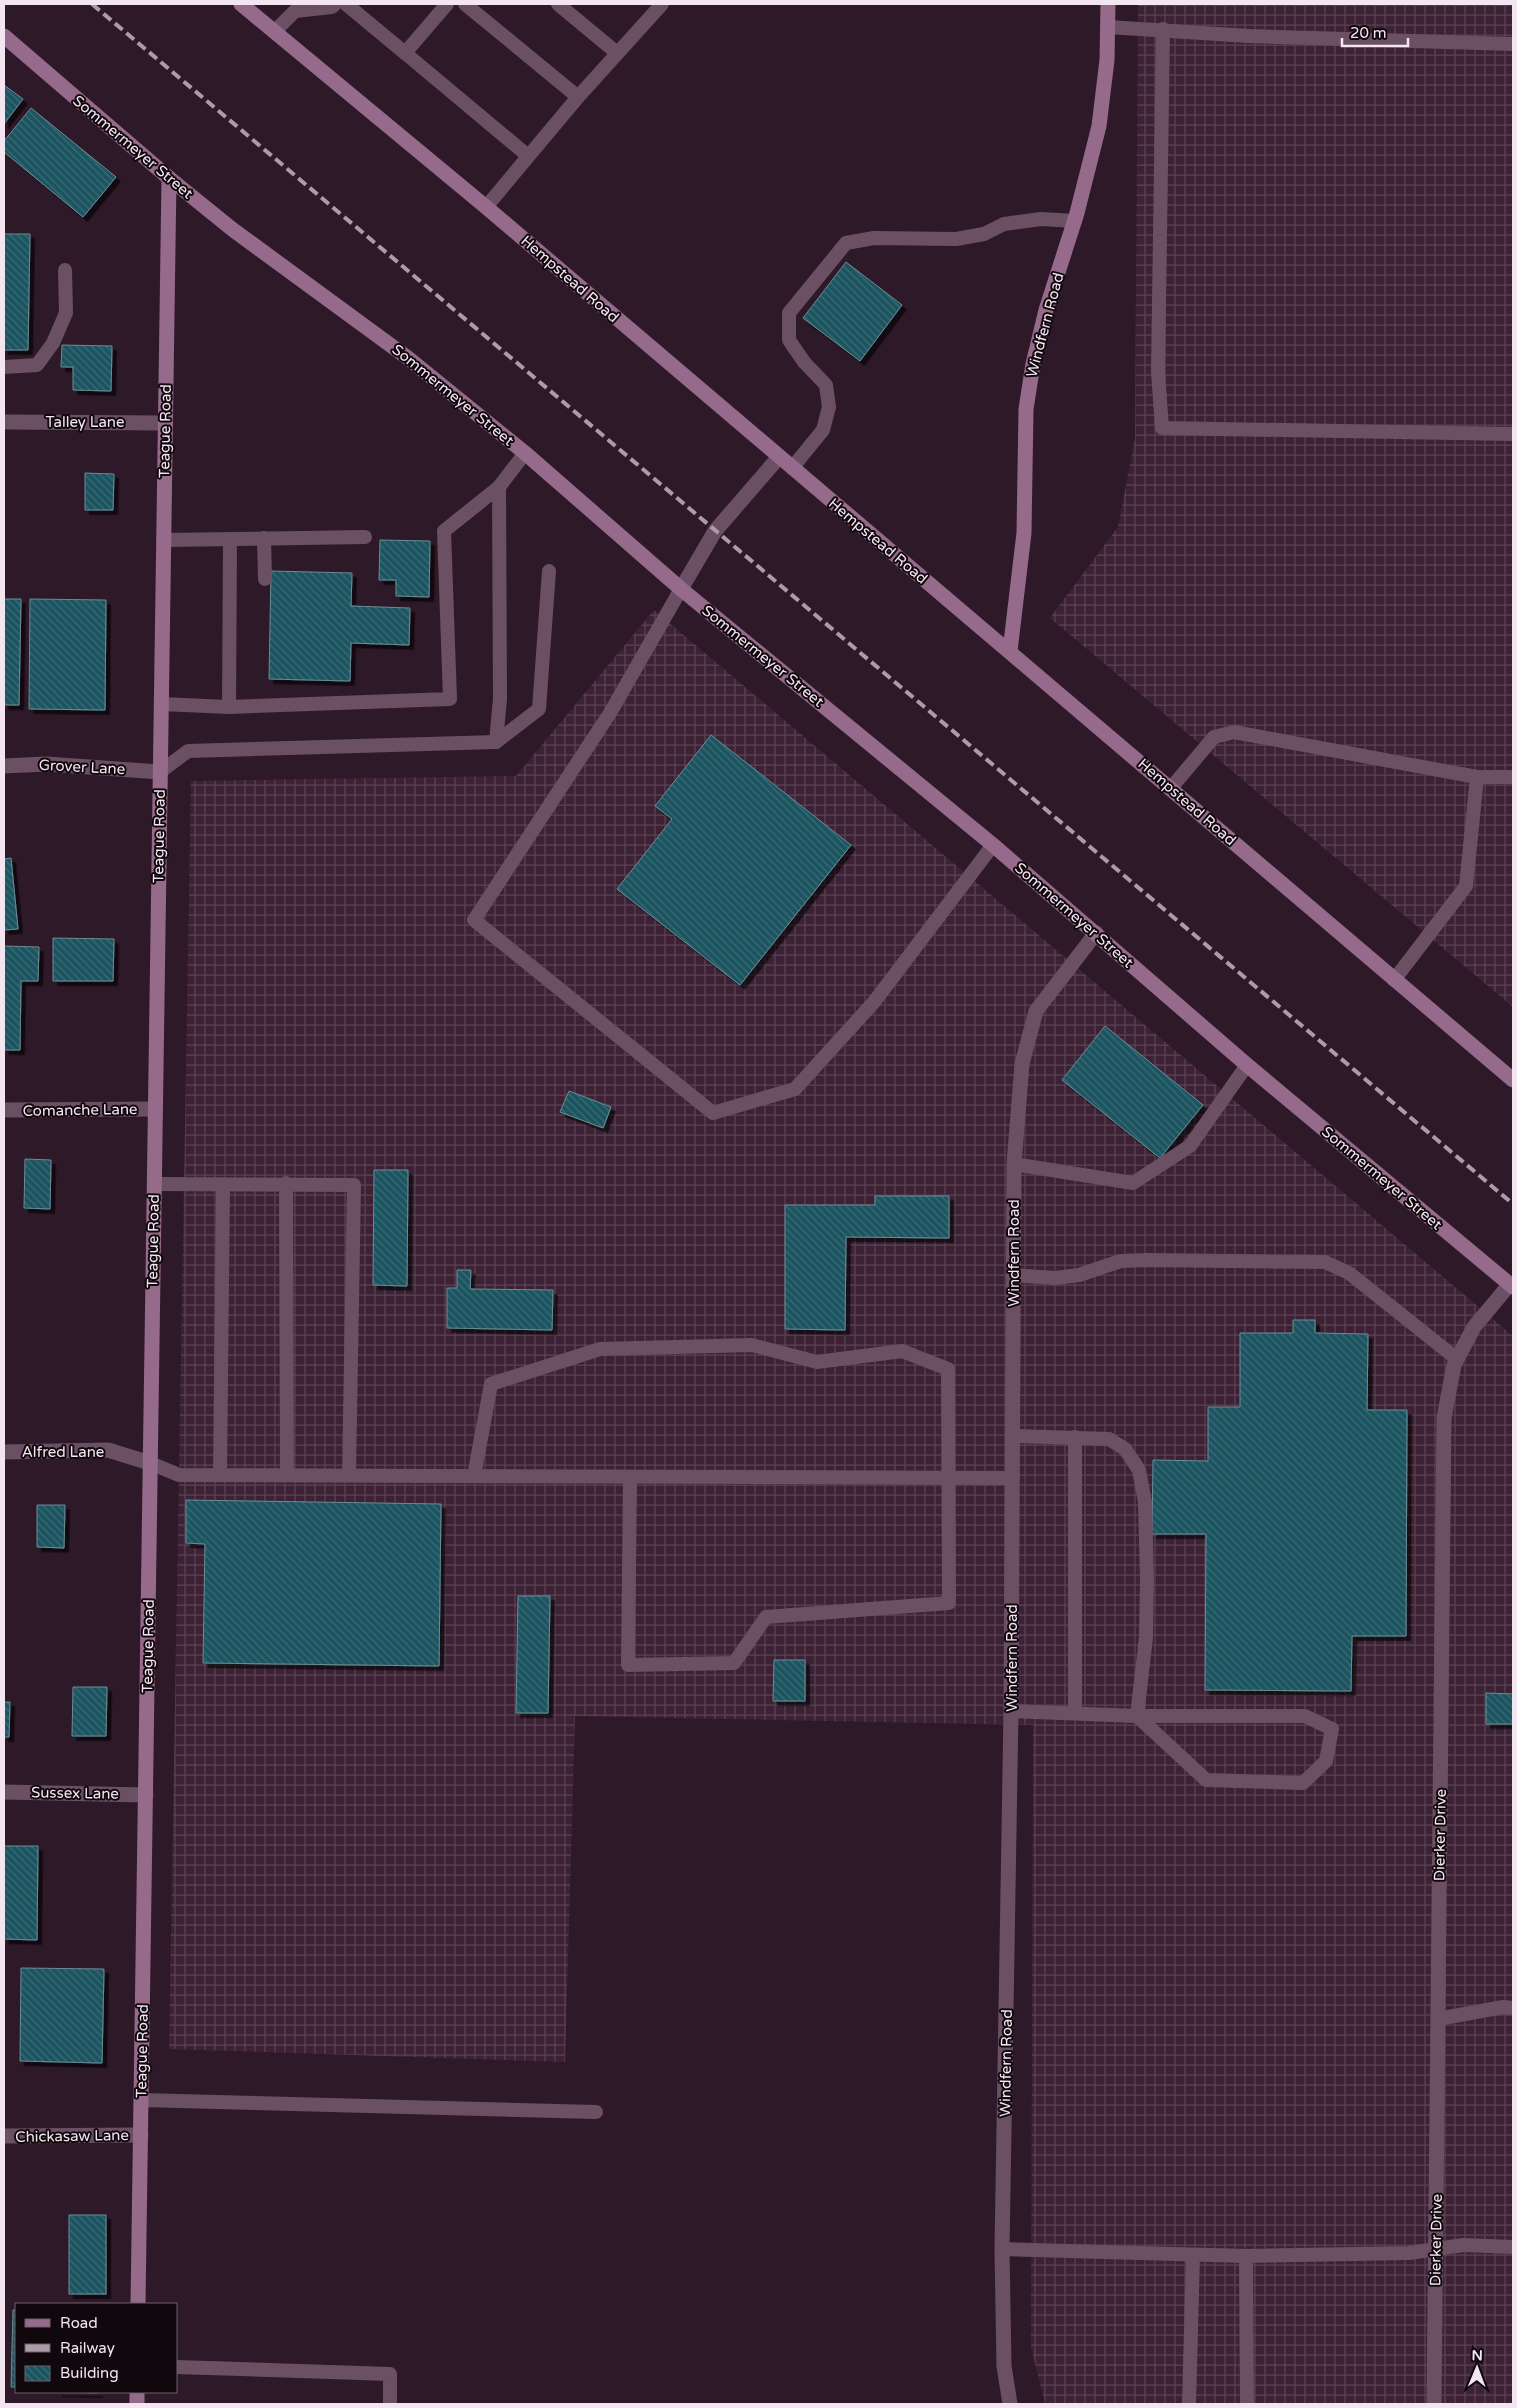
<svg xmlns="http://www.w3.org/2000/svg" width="1517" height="2408" font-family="'Varela Round',sans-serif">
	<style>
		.industrial { fill: url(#industrial-grid) }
		.building { fill: url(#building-back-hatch); stroke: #698d96; filter: url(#shadow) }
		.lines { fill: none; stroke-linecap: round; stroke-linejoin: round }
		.lane { stroke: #6b5064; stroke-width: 14 }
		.street { stroke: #6b5064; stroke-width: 15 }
		.secondary { stroke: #956a8a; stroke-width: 15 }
		.rail { stroke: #ac9ba8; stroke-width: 4; stroke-dasharray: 10 5; stroke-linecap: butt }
		.labels { text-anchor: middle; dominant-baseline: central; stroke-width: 4; stroke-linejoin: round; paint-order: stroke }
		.street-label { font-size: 15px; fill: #f4e6f0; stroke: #11080e }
	</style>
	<defs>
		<pattern id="industrial-grid" width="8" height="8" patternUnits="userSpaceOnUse" patternTransform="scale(1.25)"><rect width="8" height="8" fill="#3d2236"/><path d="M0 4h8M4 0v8" fill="none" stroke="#5a4253"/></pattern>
		<pattern id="building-back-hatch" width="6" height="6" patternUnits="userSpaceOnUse" patternTransform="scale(1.25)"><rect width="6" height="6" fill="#1a5461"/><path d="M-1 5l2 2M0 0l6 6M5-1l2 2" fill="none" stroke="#3c6d78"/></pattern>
		<filter id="shadow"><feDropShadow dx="4.5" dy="4.5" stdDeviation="0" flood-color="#0009"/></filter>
	</defs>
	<rect width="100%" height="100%" fill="#2e1929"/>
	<g class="industrial">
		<path d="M1138 4H1513V1007L1050 618 1118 527 1135 438Z"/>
		<path d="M654 610 1513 1336V2404H1045L1031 2347 1033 1725 575 1716 565 2062 169 2049 191 781 516 776Z"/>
	</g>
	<g class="building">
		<path d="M4 85 23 99 4 124Z"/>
		<path d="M31 108 116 177 83 217 4 152V141Z"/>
		<path d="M4 234H30L28 350H4Z"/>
		<path d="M846 262 902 305 860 361 803 318Z"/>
		<path d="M62 345 112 346 111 391 73 390V367H61Z"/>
		<path d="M85 473 114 474 113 510H85Z"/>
		<path d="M380 540 430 541 429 597 396 596V580H379Z"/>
		<path d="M271 571 352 573 351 606 410 608 409 645 351 643 350 681 269 679Z"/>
		<path d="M4 599H21L19 705H4Z"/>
		<path d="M30 599 106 600 105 710 29 709Z"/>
		<path d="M711 735 851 845 740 985 617 889 672 819 655 806Z"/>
		<path d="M11 858 18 929 4 930V859Z"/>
		<path d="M53 938 114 939 113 981H53Z"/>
		<path d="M4 946 39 947 38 981H21L20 1050H4Z"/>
		<path d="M1105 1026 1203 1105 1160 1158 1062 1080Z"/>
		<path d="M569 1091 611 1107 603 1128 560 1112Z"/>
		<path d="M25 1159 51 1160 50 1209 24 1208Z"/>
		<path d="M374 1170H408L407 1286 373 1285Z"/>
		<path d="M875 1196H949V1238L846 1237 845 1330 785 1329V1205H875Z"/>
		<path d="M457 1270H471L470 1289 553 1290 552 1330 447 1328V1288H457Z"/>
		<path d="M1293 1320H1315V1333L1368 1334 1367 1410H1407L1406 1636H1352L1351 1691 1205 1690 1206 1534H1152L1153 1460 1208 1461V1407H1240V1333H1293Z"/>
		<path d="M186 1500 441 1504 439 1666 203 1663 205 1544 186 1543Z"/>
		<path d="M37 1505H65L64 1548 37 1547Z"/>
		<path d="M518 1596H550L548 1713H516Z"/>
		<path d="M774 1660H805V1701H773Z"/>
		<path d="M73 1687H107L106 1736H72Z"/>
		<path d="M1486 1693 1513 1694V1724H1486Z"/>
		<path d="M4 1702H10L9 1737H4Z"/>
		<path d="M4 1846H38L37 1940 4 1939Z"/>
		<path d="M21 1968 104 1969 102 2063 20 2061Z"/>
		<rect x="69" y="2215" width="37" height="79"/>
		<path d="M13 2310H16V2387H11Z"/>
		<path d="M58 2392H98V2393Z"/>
	</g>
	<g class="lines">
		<g class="lane">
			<path d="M346 4 405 53"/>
			<path d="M447 4 405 53 527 155"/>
			<path d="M465 4 578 97"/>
			<path d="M558 4 617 53"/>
			<path d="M1108 27 1249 36 1513 44"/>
			<path d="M1163 29 1158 372 1162 428 1513 434"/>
			<path d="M274 32 295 11 332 7 335 4"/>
			<path d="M486 207 578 97 662 4"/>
			<path d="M4 367 37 365 53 343 66 313 65 270"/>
			<path d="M792 468 823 430 829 407 826 385 804 362 789 340V313L846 243 874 238 956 239 984 234 1004 224 1041 219 1075 221"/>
			<path d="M264 538 265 579"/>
			<path d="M164 540 365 537"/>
			<path d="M681 589 610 713 474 920 713 1113 795 1089 874 1002 993 845"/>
			<path d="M161 704 229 707 450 699 444 531 499 487 525 453"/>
			<path d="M229 707 230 539"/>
			<path d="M496 742 500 699 499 487"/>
			<path d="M160 772 188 751 496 742 539 709 549 571"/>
			<path d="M1171 788 1214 737 1234 732 1477 777H1513"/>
			<path d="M1394 980 1466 886 1477 777"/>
			<path d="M1014 1164 1133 1183 1190 1146 1247 1065"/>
			<path d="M286 1183 287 1475"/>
			<path d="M154 1184 354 1185 349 1475"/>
			<path d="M1014 1275 1055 1278 1079 1275 1121 1261 1147 1260 1325 1262 1349 1273 1457 1359"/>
			<path d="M150 1463 179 1475 1013 1478"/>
			<path d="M220 1474 223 1185"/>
			<path d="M474 1476 491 1384 600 1349 752 1345 817 1362 902 1351 948 1369 949 1603 766 1617 734 1663 628 1665 630 1477"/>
			<path d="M1011 1711 1137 1716 1146 1637 1147 1580 1145 1502 1139 1470 1125 1449 1109 1439 1013 1436"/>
			<path d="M1075 1713V1437"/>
			<path d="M1137 1716H1305L1332 1729 1326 1761 1303 1783 1206 1780Z"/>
			<path d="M1438 2019 1503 2007 1513 2008"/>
			<path d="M141 2100 596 2112"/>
			<path d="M1002 2249 1246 2256"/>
			<path d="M176 2367 390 2374V2404"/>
			<path d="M1189 2404 1193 2255"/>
			<path d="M1247 2404 1246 2256 1409 2253 1463 2245 1513 2247"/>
		</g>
		<g class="street">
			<path d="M4 422 165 423"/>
			<path d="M681 589 715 531 779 457"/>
			<path d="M4 766 46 764 160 772"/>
			<path d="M4 1110 155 1109"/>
			<path d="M4 1452 108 1450 150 1463"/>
			<path d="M4 1792 146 1795"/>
			<path d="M4 2136 141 2135"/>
			<path d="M1010 2404 1004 2366 1002 2249 1011 1711 1014 1164 1022 1064 1036 1011 1096 933"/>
			<path d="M1434 2404 1444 1418 1454 1365 1474 1327 1510 1284"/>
		</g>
		<g class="secondary">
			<path d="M241 4 486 207 1513 1080"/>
			<path d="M4 36 169 178 232 229 408 358 525 453 681 589 993 845 1247 1065 1513 1287"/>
			<path d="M1010 651 1024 533 1026 409 1033 364 1046 310 1077 213 1099 126 1107 60 1108 4"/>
			<path d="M138 2304 169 178"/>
			<path d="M137 2404V2392"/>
		</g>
		<path class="rail" d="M92 4 1513 1204"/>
	</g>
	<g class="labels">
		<g class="street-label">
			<text transform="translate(133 147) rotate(40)">Sommermeyer Street</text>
			<text transform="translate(570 279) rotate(41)">Hempstead Road</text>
			<text transform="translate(1045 325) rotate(-75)">Windfern Road</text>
			<text transform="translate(453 395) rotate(39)">Sommermeyer Street</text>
			<text x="85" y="422">Talley Lane</text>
			<text transform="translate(165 431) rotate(-89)">Teague Road</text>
			<text transform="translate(878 541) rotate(40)">Hempstead Road</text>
			<text transform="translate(763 656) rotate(39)">Sommermeyer Street</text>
			<text transform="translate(82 767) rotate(3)">Grover Lane</text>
			<text transform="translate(1187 802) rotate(41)">Hempstead Road</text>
			<text transform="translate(159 836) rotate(-89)">Teague Road</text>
			<text transform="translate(1074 915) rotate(41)">Sommermeyer Street</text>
			<text transform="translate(80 1110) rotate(-1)">Comanche Lane</text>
			<text transform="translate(1382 1178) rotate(40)">Sommermeyer Street</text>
			<text transform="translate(153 1241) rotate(-89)">Teague Road</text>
			<text transform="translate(1014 1253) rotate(-90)">Windfern Road</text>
			<text x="63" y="1452">Alfred Lane</text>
			<text transform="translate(148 1646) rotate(-89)">Teague Road</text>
			<text transform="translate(1012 1658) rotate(-90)">Windfern Road</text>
			<text transform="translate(75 1793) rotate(1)">Sussex Lane</text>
			<text transform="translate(1440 1835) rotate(-89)">Dierker Drive</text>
			<text transform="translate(142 2051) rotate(-89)">Teague Road</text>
			<text transform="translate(1006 2063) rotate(-89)">Windfern Road</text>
			<text transform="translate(72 2136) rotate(-1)">Chickasaw Lane</text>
			<text transform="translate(1436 2240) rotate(-89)">Dierker Drive</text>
		</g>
	</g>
	<rect width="1517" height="2408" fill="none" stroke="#f4e6f0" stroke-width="10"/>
	<rect x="15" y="2303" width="162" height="90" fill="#11080e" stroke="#6c6168"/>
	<rect x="25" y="2319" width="25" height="8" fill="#956a8a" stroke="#6c6168"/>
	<text x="60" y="2328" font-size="15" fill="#f4e6f0">Road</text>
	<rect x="25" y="2344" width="25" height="8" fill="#ac9ba8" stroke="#6c6168"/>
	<text x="60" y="2353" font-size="15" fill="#f4e6f0">Railway</text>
	<rect x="25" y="2366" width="25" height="15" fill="url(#building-back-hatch)" stroke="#6c6168"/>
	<text x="60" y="2378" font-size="15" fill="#f4e6f0">Building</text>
	<g transform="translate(1477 2368) rotate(1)" stroke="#11080e" stroke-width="4" paint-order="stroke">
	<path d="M0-4L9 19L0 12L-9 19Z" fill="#f4e6f0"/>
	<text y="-8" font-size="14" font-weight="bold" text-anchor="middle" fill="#f4e6f0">N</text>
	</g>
	<path d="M1342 38v8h66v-8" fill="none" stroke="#f4e6f0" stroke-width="2.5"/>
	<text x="1350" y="38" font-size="15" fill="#f4e6f0" stroke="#11080e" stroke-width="4" paint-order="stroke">20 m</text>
</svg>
